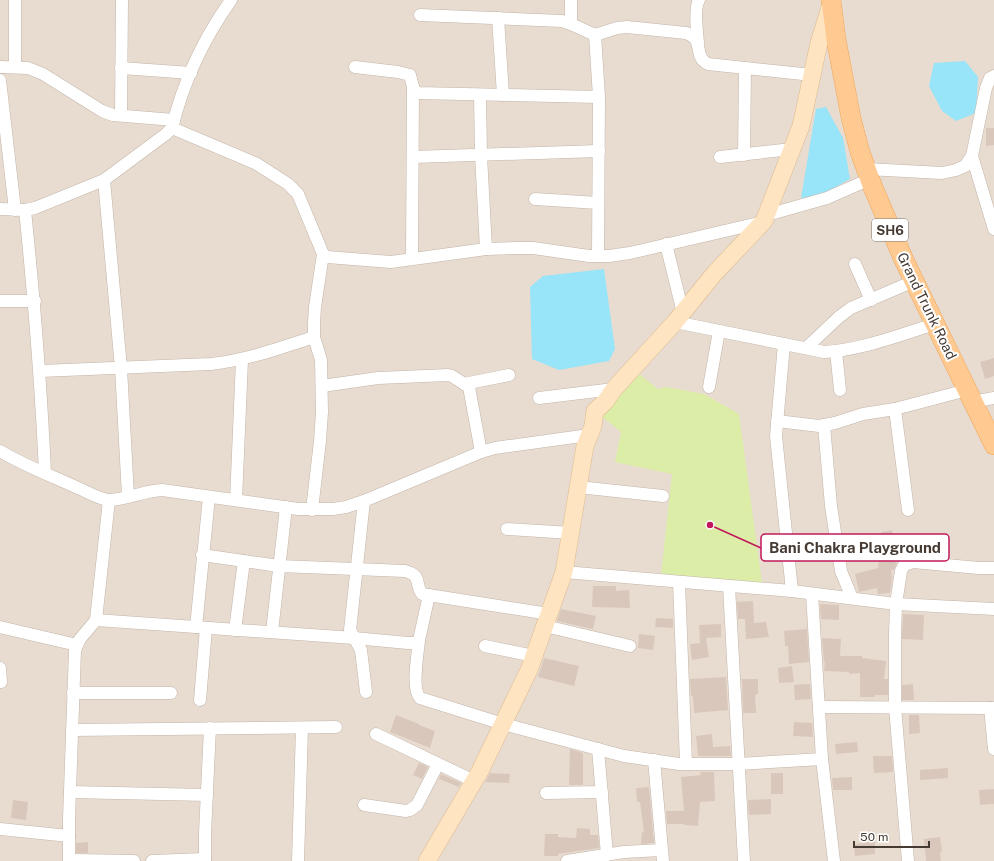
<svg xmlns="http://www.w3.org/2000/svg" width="994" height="861" font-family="'Public Sans',sans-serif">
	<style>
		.residential { fill: #e8dcd1 }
		.green { fill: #dceda7 }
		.water { fill: #98e4f8 }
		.building { fill: #dac7bb }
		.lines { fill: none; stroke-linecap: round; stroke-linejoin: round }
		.street-casing { stroke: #c3b4a8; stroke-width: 13 }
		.secondary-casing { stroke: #dcb990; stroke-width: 18 }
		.primary-casing { stroke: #f1a354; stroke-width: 20 }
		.street { stroke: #fff; stroke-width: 12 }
		.secondary { stroke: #ffe4c2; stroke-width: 17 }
		.primary { stroke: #ffca91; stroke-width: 19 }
		.labels { text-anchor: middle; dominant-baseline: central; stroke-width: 4; stroke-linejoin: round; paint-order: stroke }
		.shield { fill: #fff; stroke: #7e7670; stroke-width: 1 }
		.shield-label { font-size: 13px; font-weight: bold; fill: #463b33 }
		.street-label { font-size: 14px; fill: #463b33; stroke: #fff }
		.leader { fill: none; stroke: #c2185b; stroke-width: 1.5 }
		.callout-dot { fill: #c2185b; stroke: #fff; stroke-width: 1.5 }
		.callout { fill: #fff; stroke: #c2185b; stroke-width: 1.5 }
		.callout-label { font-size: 15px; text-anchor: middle; font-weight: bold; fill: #463b33 }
	</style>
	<rect width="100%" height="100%" fill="#f4ece3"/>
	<rect class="residential" x="0" y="0" width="994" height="861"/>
	<path class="green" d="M633 369 658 389 666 387 704 394 739 414 762 583 661 575 672 474 615 462 621 432 595 411Z"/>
	<g class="water">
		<path d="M965 61 978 77 976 113 956 121 942 111 929 86 934 63Z"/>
		<path d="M826 107 843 138 850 179 819 196 801 198 816 109Z"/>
		<path d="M604 269 615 349 609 361 559 370 532 359 530 287 543 276Z"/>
	</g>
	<g class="building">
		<path d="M986 128H994V145L986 146Z"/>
		<path d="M994 358V376L985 379 980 362Z"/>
		<path d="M892 530 895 545 894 562H897L894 570H891L892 578 890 593 878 594 877 588 859 592 855 574 878 568 880 548 884 549 881 532Z"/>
		<path d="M593 586H616V591L629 590 630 608 592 607Z"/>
		<path d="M753 601 754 623 766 622 769 637 746 639 745 619H738L737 602Z"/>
		<path d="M820 604 839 605V620L821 619Z"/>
		<path d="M561 609 596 616 593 629 557 621Z"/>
		<path d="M903 614 924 615 923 640 902 639Z"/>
		<path d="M656 618 673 619V628L655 627Z"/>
		<path d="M721 624V637L706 638 709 657 692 660 690 644 700 643 699 625Z"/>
		<path d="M807 629 809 662 789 664 788 646H785L784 631Z"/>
		<path d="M639 634 655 636 653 650 638 648Z"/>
		<path d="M822 638 841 639 840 656H862V658L886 661 884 679H888V695H875V697H860V673L849 674V672L824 671 825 661 824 662Z"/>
		<path d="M544 658 579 666 574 686 538 677Z"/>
		<path d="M792 666 794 682 779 683 778 668Z"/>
		<path d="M726 677 728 710 694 713 693 696H691L690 679Z"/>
		<path d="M742 679H758V694L755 695 756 713H743Z"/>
		<path d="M810 684 811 699 795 700 794 685Z"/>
		<path d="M913 684 914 700H902V685Z"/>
		<path d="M396 715 419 724V725L435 731 430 748 390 732Z"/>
		<path d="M909 715H919L920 733 909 734Z"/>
		<path d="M794 722 812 723 813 737 793 736Z"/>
		<path d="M712 734 713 747 730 746 731 756H698L696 736Z"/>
		<path d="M857 742 858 752 836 754 835 744Z"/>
		<path d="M570 749 583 753V785H569Z"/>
		<path d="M873 756H892L893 772 874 773Z"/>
		<path d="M419 763 428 767 422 779 413 775Z"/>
		<path d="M948 768V778L920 780V770Z"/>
		<path d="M700 772H714L715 801 700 802 698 826 684 825V824H667L666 811H684L681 777 701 775Z"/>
		<path d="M490 773 510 774 509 783 485 782Z"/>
		<rect x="771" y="773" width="12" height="21"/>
		<path d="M441 774 461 783 459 787 439 779Z"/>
		<path d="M852 777V790H833L832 778Z"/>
		<path d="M649 787 654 843 641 844 642 832H644L640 802H637L636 788Z"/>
		<path d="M994 789V804L980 805 979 790Z"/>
		<path d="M771 799V814L749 815 748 800Z"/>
		<path d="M13 800 28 802 26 820 11 818Z"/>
		<path d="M577 828 590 829V835H598L599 848 558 854V856H544L545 834H558V837L576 838Z"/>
		<path d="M940 837 942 851 940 852 941 861H926L924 839Z"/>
		<path d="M88 842V853H76V843Z"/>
		<path d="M875 842V854L855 856 854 844Z"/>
	</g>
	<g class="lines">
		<g class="street-casing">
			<g id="street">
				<path d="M15 0V67"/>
				<path d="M571 0V24"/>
				<path d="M420 15 562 21 571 24 595 35 599 97 598 255"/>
				<path d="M498 18 503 95"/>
				<path d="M595 35 617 28 627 27 686 33C706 40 692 56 708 64L812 75"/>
				<path d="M698 42C697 33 694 7 699 0"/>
				<path d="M0 67 28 68 43 74 102 111 113 115 174 120"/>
				<path d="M355 67 398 72 410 75 413 87 416 93 599 97"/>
				<path d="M121 68 191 73"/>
				<path d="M0 80 15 210"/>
				<path d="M480 95 481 155 486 249"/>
				<path d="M121 115 122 0"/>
				<path d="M172 128 257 164 288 184 298 194 323 254 327 257 391 262 486 249 516 248H533L589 256H609L630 253 763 222"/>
				<path d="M744 155 745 68"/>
				<path d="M972 156 994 229"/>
				<path d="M413 157 599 151"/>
				<path d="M720 157 792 149"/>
				<path d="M867 169 942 173 956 170 965 166 972 156 986 88 990 78 994 76"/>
				<path d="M104 180 121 368 128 496"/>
				<path d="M535 199 598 203"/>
				<path d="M0 209 25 210 35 208 104 180 166 134 172 128C183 83 204 38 231 0"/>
				<path d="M25 210C34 298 41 385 45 473"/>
				<path d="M767 215 827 198 870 179"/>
				<path d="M666 244 683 313"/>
				<path d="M412 258 413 87"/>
				<path d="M855 264 871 300"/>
				<path d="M0 301H35"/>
				<path d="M675 322 824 352C862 350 899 335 935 324"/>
				<path d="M784 344 776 436 792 591"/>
				<path d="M806 348 839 317 851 308 914 281"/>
				<path d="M836 351 840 390"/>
				<path d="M40 371 211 364C247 360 280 348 314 337"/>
				<path d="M464 384 509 375"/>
				<path d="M322 386 378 378 448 375 452 376 469 387 481 452"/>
				<path d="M709 387 719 331"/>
				<path d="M539 398 614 389"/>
				<path d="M973 402 994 398"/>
				<path d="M895 409 908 510"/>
				<path d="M777 421 819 426 835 423 863 414 895 409 967 390"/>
				<path d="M824 425 831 506 841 571 852 598"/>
				<path d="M0 451C25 466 52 476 78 488 88 492 100 500 110 500 128 499 144 491 162 490L298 509H333L346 507 364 501 481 452 495 448 589 435"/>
				<path d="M578 487 663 496"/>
				<path d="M236 500 242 360"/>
				<path d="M364 501 350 630 361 650 366 692"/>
				<path d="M312 510 320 441 322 412 321 360 314 337V323L315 307 323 254"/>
				<path d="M507 529 571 533"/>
				<path d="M202 555 279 566 405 571C423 576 414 583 422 594L549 614"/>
				<path d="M564 572 792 591 896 604 994 609"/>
				<path d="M679 582 686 763"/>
				<path d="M729 586 744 861"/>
				<path d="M812 594 822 759 834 861"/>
				<path d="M96 620 354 638 408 643H415L419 640 429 595"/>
				<path d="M545 626 630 646"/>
				<path d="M0 627 77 645"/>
				<path d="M196 627 209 497"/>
				<path d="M235 630 244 561"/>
				<path d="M272 632 286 507"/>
				<path d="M419 640C418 653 411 689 420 698L503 724 624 756 679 764H738L822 759"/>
				<path d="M485 646 534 656"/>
				<path d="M0 668 1 682"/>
				<path d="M73 693H171"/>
				<path d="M200 700 206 628"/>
				<path d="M819 707 994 708"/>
				<path d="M990 708 994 749"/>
				<path d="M72 730 336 727"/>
				<path d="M376 734 474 781"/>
				<path d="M598 749 607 855"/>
				<path d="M654 760 663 861"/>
				<path d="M70 792 207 795"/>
				<path d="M546 793 602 792"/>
				<path d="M364 805 406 811 410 810 417 805 438 764"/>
				<path d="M0 829 69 836"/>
				<path d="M69 861V819L75 650 80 639 96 620 109 500"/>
				<path d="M70 861 74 860 134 861"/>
				<path d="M152 861 205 859"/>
				<path d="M205 861V833L210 728"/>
				<path d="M298 861 302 728"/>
				<path d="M567 861 624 852 661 850"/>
				<path d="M908 861 895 707V634L896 604 901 571 904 565 913 562 979 568H994"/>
			</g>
		</g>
		<g class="secondary-casing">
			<path id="secondary" d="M427 861 480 771 529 670 564 572 585 446 593 426 595 411 605 402 614 389 675 322 714 274 764 221 801 126 819 43 831 4"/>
		</g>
		<g class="primary-casing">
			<path id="primary" d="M831 0 836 39 851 118 860 152 872 185 903 258 994 445"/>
		</g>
		<use href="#street" class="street"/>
		<use href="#secondary" class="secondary"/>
		<use href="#primary" class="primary"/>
	</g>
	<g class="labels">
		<rect class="shield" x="872" y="219" width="36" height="22" rx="3"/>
		<g class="shield-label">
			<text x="890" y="230">SH6</text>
		</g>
		<g class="street-label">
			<text transform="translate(927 306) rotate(64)">Grand Trunk Road</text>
		</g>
	</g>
	<path class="leader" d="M710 525L761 548"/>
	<circle class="callout-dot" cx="710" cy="525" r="4"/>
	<rect class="callout" x="761" y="534" width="188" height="27" rx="4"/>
	<g class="callout-label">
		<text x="855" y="553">Bani Chakra Playground</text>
	</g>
	<path d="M854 841v6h75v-6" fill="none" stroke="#463b33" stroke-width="2"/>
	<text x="860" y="841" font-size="12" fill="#463b33" stroke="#ffffff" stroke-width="3" paint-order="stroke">50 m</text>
</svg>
